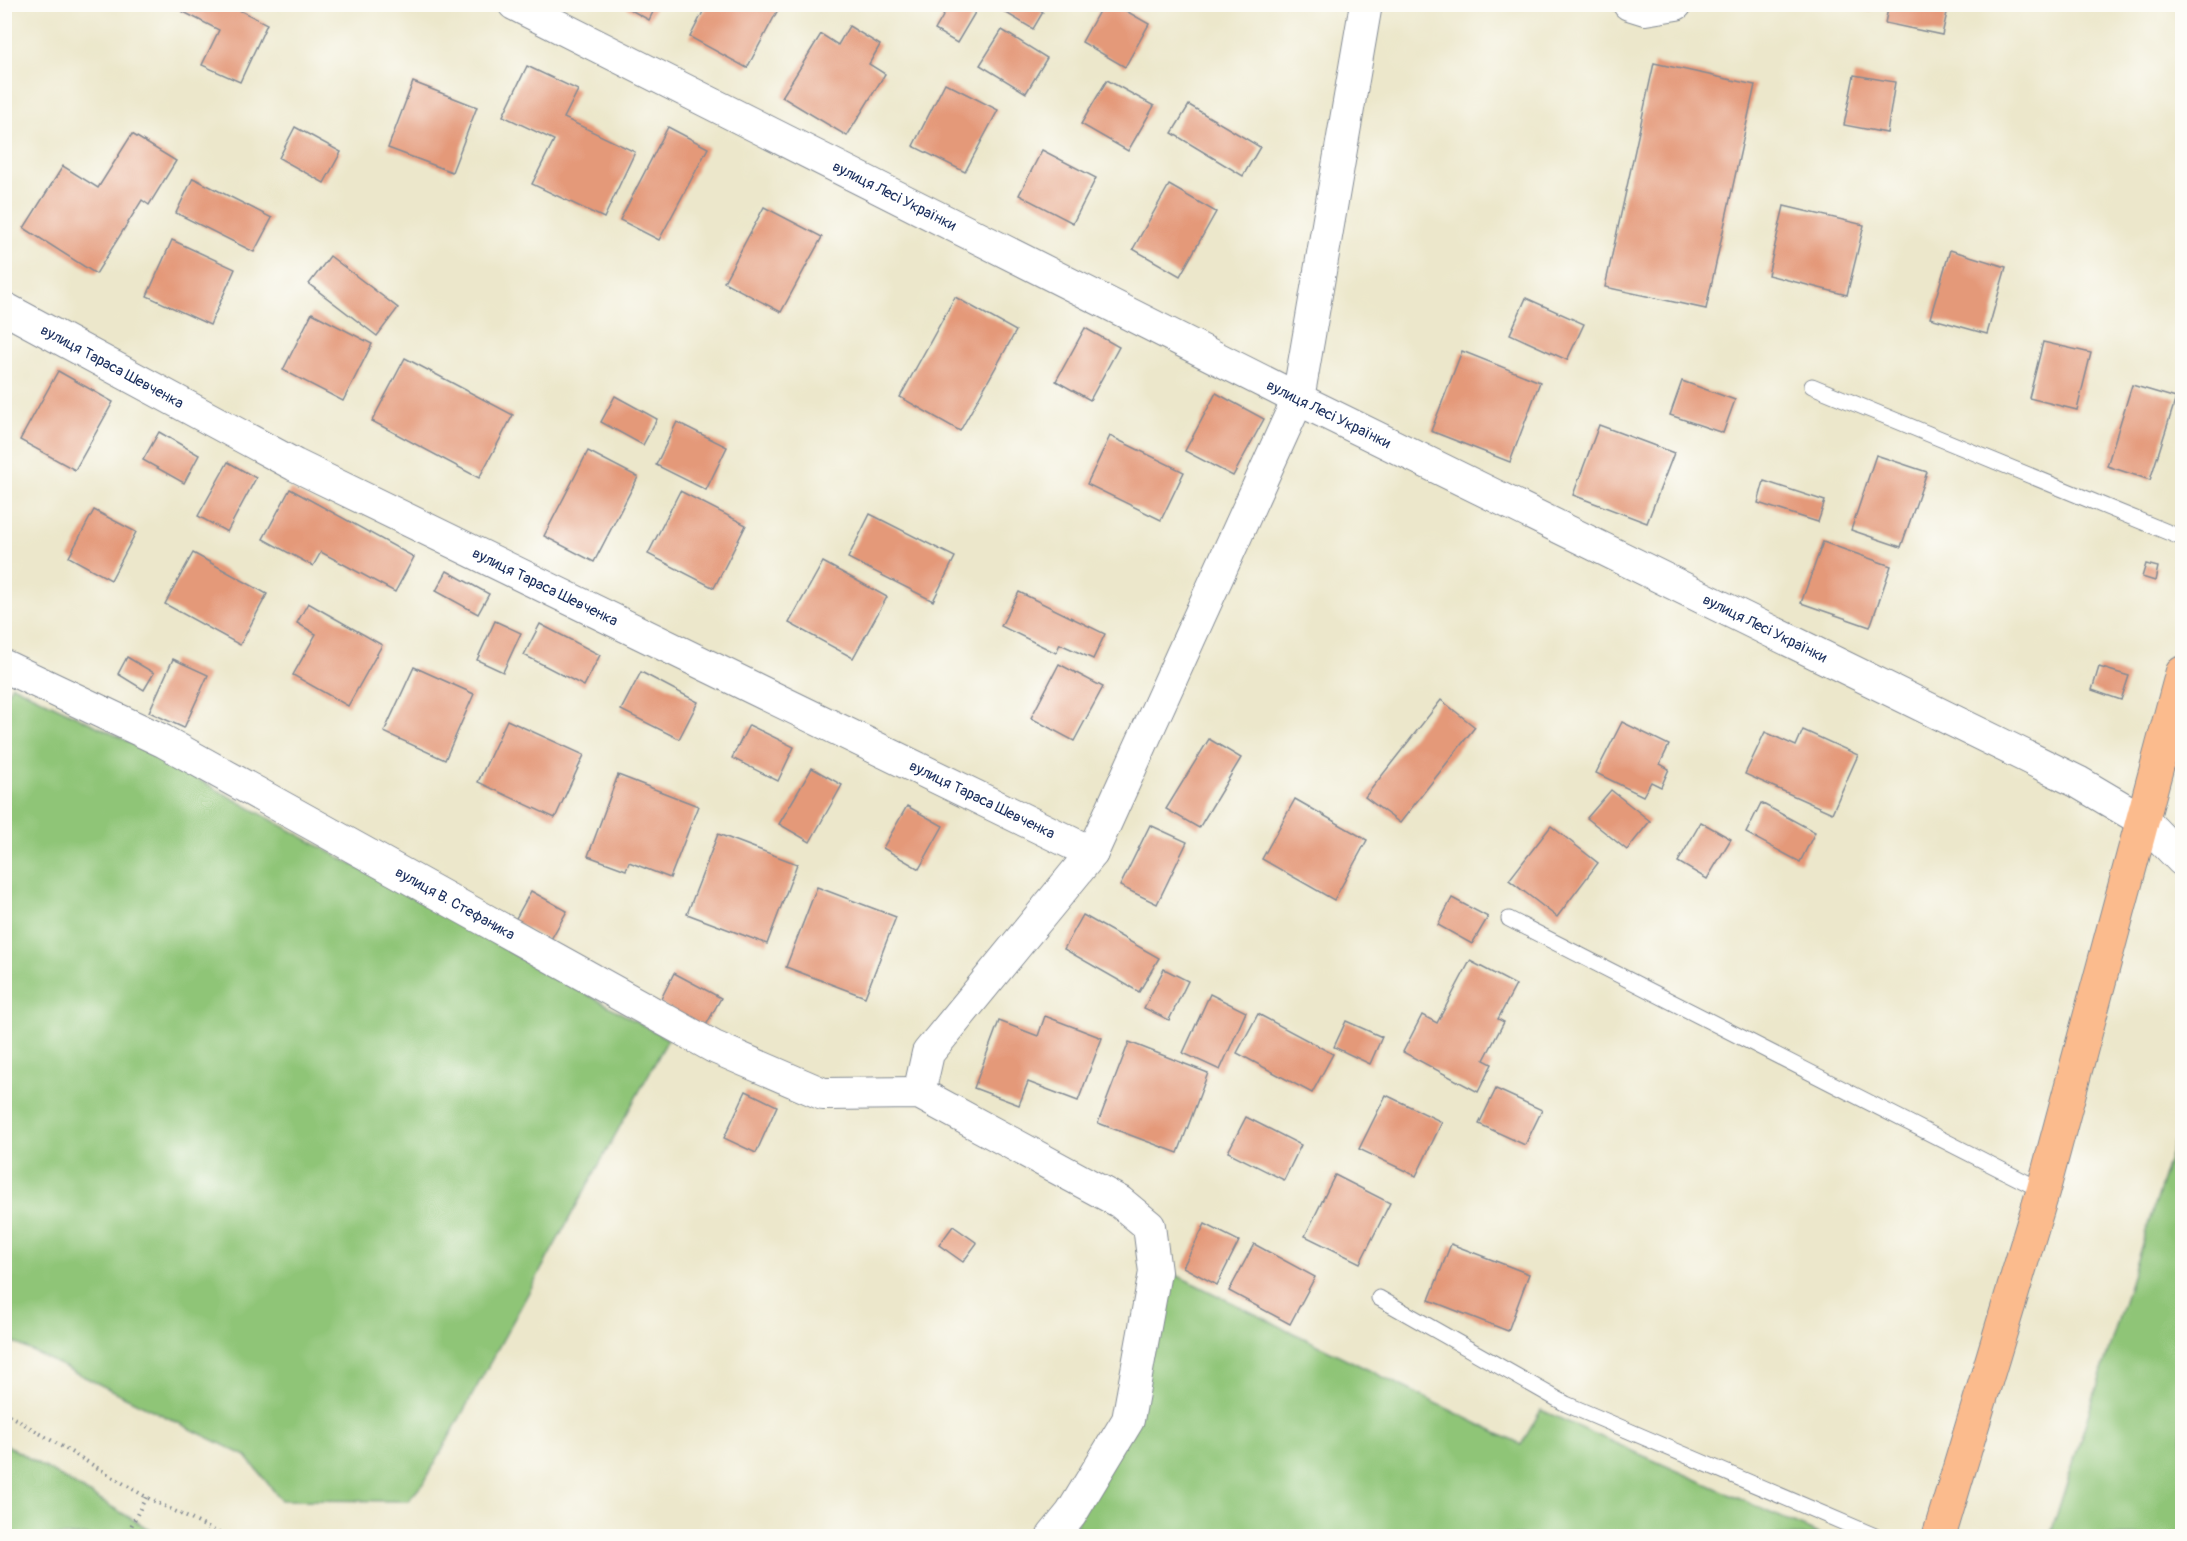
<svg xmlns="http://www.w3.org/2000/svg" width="2187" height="1541" font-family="Pangolin,sans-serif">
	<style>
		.green { fill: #8fc577; stroke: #557a6a; stroke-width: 1.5 }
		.building { fill: #e49979 }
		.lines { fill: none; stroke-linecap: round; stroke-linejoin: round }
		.lane-casing { stroke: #848b94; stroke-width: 17 }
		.street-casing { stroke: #848b94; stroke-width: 34 }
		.primary-casing { stroke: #848b94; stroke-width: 35 }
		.path { stroke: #848b94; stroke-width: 4; stroke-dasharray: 1.5 4.5; stroke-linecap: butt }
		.lane { stroke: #fff; stroke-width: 15 }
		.street { stroke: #fff; stroke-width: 32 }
		.primary { stroke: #fbbb8d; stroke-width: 33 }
		.labels { text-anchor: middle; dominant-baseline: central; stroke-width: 6; stroke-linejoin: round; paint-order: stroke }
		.street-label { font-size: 15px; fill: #1b2f5e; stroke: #fdfcf7 }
	</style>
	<rect width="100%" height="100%" fill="#fdfcf7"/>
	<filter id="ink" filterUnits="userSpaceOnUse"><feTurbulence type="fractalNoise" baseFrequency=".0167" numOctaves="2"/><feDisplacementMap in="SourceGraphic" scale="12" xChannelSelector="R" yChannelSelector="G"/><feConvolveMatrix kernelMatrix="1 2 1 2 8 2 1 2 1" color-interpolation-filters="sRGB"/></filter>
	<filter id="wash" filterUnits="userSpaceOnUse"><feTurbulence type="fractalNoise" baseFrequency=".008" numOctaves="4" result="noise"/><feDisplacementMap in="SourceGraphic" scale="24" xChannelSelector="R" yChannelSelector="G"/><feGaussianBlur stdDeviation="1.35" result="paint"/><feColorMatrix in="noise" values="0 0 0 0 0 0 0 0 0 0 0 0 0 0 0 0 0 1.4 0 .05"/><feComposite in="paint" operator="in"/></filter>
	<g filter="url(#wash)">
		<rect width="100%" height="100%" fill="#ece7cb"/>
		<g class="green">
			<path d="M12 685 140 747 668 1039 425 1481 408 1501 281 1500 246 1456 5 1338 4 698Z"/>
			<path d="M2182 1117V1536H2050Z"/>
			<path d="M1170 1272 1521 1445 1541 1410 1823 1536H1072Z"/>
			<path d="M5 1444 161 1536H5Z"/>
		</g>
		<g id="blocks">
			<g class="building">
				<path d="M168 4H232L231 6 267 24 240 82 202 65 219 30Z"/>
				<path d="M620 4H657L649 20Z"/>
				<path d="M707 4H781L747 68 690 37Z"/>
				<path d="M950 4H965L976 11 957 43 935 30Z"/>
				<path d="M991 4H1031L1043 12 1033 29Z"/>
				<path d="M1103 4H1114L1149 24 1125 67 1082 42Z"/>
				<path d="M1839 4H1873L1871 12Z"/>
				<path d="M1889 4H1949L1942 35 1885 23Z"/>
				<path d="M849 26 880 45 869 64 885 74 847 136 782 97 821 34 838 45Z"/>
				<path d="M1002 30 1047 58 1026 93 980 65Z"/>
				<path d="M1654 63 1755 85 1706 309 1605 287Z"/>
				<path d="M527 66 578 90 564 118 635 152 604 218 532 184 554 140 503 116Z"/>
				<path d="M1854 75 1895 82 1887 133 1844 125Z"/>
				<path d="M1107 80 1154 106 1128 151 1081 124Z"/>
				<path d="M413 82 477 107 452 172 388 148Z"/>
				<path d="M945 83 998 110 965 172 913 146Z"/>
				<path d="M1189 105 1260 147 1243 176 1172 133Z"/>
				<path d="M295 127 341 152 324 183 279 158Z"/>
				<path d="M668 127 708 148 659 240 620 220Z"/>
				<path d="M132 134 176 161 149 205 142 200 96 274 24 228 63 166 98 188Z"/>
				<path d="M1042 150 1096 178 1073 223 1019 195Z"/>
				<path d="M193 178 272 218 254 252 176 213Z"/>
				<path d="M1169 185 1216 212 1180 276 1133 249Z"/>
				<path d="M1784 206 1864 225 1847 295 1768 275Z"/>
				<path d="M764 207 822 237 781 312 724 282Z"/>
				<path d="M172 240 235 269 210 325 147 296Z"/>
				<path d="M1950 250 2006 267 1987 334 1930 318Z"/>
				<path d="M330 256 398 308 377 336 309 284Z"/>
				<path d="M955 297 1016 331 960 431 900 397Z"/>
				<path d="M1526 298 1584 324 1567 360 1510 334Z"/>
				<path d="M312 313 372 344 343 401 283 370Z"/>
				<path d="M1085 328 1119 347 1090 400 1056 381Z"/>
				<path d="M2043 342 2091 353 2077 410 2029 398Z"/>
				<path d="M1462 351 1540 382 1510 462 1431 431Z"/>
				<path d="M405 358 513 415 479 478 372 421Z"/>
				<path d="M58 371 113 402 75 470 20 440Z"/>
				<path d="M1682 381 1735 400 1723 433 1670 415Z"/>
				<path d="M2132 385 2176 398 2150 480 2107 466Z"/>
				<path d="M1216 393 1264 419 1233 476 1185 451Z"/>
				<path d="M615 396 657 419 643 445 601 422Z"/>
				<path d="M677 422 727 447 706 490 656 465Z"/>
				<path d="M1599 425 1674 453 1647 523 1573 495Z"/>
				<path d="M159 432 199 455 184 483 143 460Z"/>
				<path d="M1110 436 1184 472 1161 520 1087 484Z"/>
				<path d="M588 451 638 477 594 562 544 536Z"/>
				<path d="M1876 455 1927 472 1901 547 1851 530Z"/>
				<path d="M228 462 256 478 227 532 198 516Z"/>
				<path d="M1764 481 1825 501 1818 522 1758 503Z"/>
				<path d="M290 489 414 557 395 592 321 552 313 566 263 539Z"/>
				<path d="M680 491 746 525 714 588 648 554Z"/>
				<path d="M94 510 136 532 111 580 69 557Z"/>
				<path d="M870 514 955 557 933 601 848 558Z"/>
				<path d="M1823 542 1891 566 1870 627 1801 603Z"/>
				<path d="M193 553 267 594 240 645 165 604Z"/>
				<path d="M823 562 887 597 853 658 789 623Z"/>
				<path d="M2146 564 2158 567 2155 581 2142 577Z"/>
				<path d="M447 571 489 594 478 614 436 591Z"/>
				<path d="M1019 592 1105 634 1093 659 1060 644 1056 653 1001 626Z"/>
				<path d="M308 603 382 645 348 706 293 675 316 634 297 623Z"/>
				<path d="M495 621 521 633 503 672 477 660Z"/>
				<path d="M540 624 600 655 584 686 524 655Z"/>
				<path d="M127 657 154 673 144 690 118 674Z"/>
				<path d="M173 659 208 675 184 728 149 712Z"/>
				<path d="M1059 664 1103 687 1074 741 1031 718Z"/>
				<path d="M414 667 474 694 445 760 384 732Z"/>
				<path d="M2099 667 2129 676 2121 700 2092 690Z"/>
				<path d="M641 672 698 702 679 739 621 710Z"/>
				<path d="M1441 700 1475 727 1400 823 1365 797Z"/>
				<path d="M507 720 584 755 555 818 478 782Z"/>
				<path d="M1622 722 1669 745 1660 764 1669 769 1661 787 1651 782 1643 796 1596 773Z"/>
				<path d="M749 725 794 747 778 781 732 758Z"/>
				<path d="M1803 730 1858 755 1832 813 1745 774 1765 732 1796 746Z"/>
				<path d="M1209 739 1241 758 1199 828 1166 809Z"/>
				<path d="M812 768 842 785 810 842 779 824Z"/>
				<path d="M618 775 698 806 670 878 629 862 626 870 588 856Z"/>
				<path d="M1611 790 1650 821 1627 850 1587 818Z"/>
				<path d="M1295 799 1367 840 1334 900 1262 859Z"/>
				<path d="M1761 803 1815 832 1800 862 1746 833Z"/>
				<path d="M907 806 943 826 919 869 883 848Z"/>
				<path d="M1701 822 1731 839 1707 879 1678 862Z"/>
				<path d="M1150 825 1187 842 1157 904 1120 886Z"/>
				<path d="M1551 826 1598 863 1557 917 1509 880Z"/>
				<path d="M718 834 797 864 767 944 687 914Z"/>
				<path d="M817 887 896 917 865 997 786 967Z"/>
				<path d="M531 891 567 911 550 941 514 922Z"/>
				<path d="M1452 898 1488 917 1472 944 1438 925Z"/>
				<path d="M1083 915 1159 958 1139 992 1064 949Z"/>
				<path d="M1470 961 1516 985 1498 1019 1504 1022 1484 1060 1492 1064 1478 1092 1403 1052 1422 1015 1437 1023Z"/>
				<path d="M1164 969 1188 981 1169 1020 1144 1008Z"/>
				<path d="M674 973 721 998 705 1027 659 1003Z"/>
				<path d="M1210 994 1246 1012 1220 1070 1183 1053Z"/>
				<path d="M1258 1014 1333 1054 1312 1093 1237 1053Z"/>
				<path d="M1045 1016 1102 1038 1078 1101 1028 1082 1019 1105 974 1088 999 1021 1038 1036Z"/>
				<path d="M1346 1021 1382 1037 1370 1064 1334 1047Z"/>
				<path d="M1129 1042 1208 1073 1178 1153 1098 1123Z"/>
				<path d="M1496 1089 1542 1110 1525 1145 1479 1124Z"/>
				<path d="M746 1091 777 1106 756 1153 724 1138Z"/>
				<path d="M1386 1095 1442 1122 1416 1176 1359 1149Z"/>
				<path d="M1246 1117 1301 1145 1284 1180 1228 1152Z"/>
				<path d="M1335 1175 1390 1203 1360 1263 1305 1236Z"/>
				<path d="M1205 1224 1239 1241 1217 1285 1183 1267Z"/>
				<path d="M953 1226 977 1243 963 1262 939 1245Z"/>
				<path d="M1254 1244 1315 1277 1290 1324 1229 1291Z"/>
				<path d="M1451 1244 1529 1274 1508 1331 1429 1300Z"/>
			</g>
		</g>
	</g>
	<g filter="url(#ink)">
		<use href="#blocks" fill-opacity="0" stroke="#848b94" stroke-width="1.5"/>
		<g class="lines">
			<g class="lane-casing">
				<g id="lane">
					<path d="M1812 386 2182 538"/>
					<path d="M1509 919 2043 1191"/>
					<path d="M1379 1298 1566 1404 1875 1536"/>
				</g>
			</g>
			<g class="street-casing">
				<g id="street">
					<path id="s1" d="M514 4 1298 399 2078 782 2144 821 2182 860"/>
					<path d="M1629 4 1645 9 1676 4"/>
					<path id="s2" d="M4 308 295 465 1092 853"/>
					<path id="s3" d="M4 666 163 741 714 1047 823 1094 919 1093 1120 1202 1149 1226 1155 1272 1128 1420 1071 1514 1053 1536"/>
					<path d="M919 1093 928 1053 1092 853 1298 399 1366 4"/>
				</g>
			</g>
			<g class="primary-casing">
				<path id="primary" d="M1939 1536 2043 1191 2182 673"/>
			</g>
			<g class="path">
				<path d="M4 1412 146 1497 225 1536"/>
				<path d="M126 1536 146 1497"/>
			</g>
			<use href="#lane" class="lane"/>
			<use href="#street" class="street"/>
			<use href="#primary" class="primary"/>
		</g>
	</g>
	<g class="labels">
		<g class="street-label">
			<text stroke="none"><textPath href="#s1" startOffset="426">вулиця Лесі Українки</textPath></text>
			<text stroke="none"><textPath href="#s2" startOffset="123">вулиця Тараса Шевченка</textPath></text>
			<text stroke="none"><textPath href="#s1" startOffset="912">вулиця Лесі Українки</textPath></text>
			<text stroke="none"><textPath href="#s2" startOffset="609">вулиця Тараса Шевченка</textPath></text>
			<text stroke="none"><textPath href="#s1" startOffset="1398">вулиця Лесі Українки</textPath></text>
			<text stroke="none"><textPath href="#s2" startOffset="1095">вулиця Тараса Шевченка</textPath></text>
			<text stroke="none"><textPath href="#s3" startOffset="510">вулиця В. Стефаника</textPath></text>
		</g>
	</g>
	<rect width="2187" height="1541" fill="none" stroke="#fdfcf7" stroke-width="24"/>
</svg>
